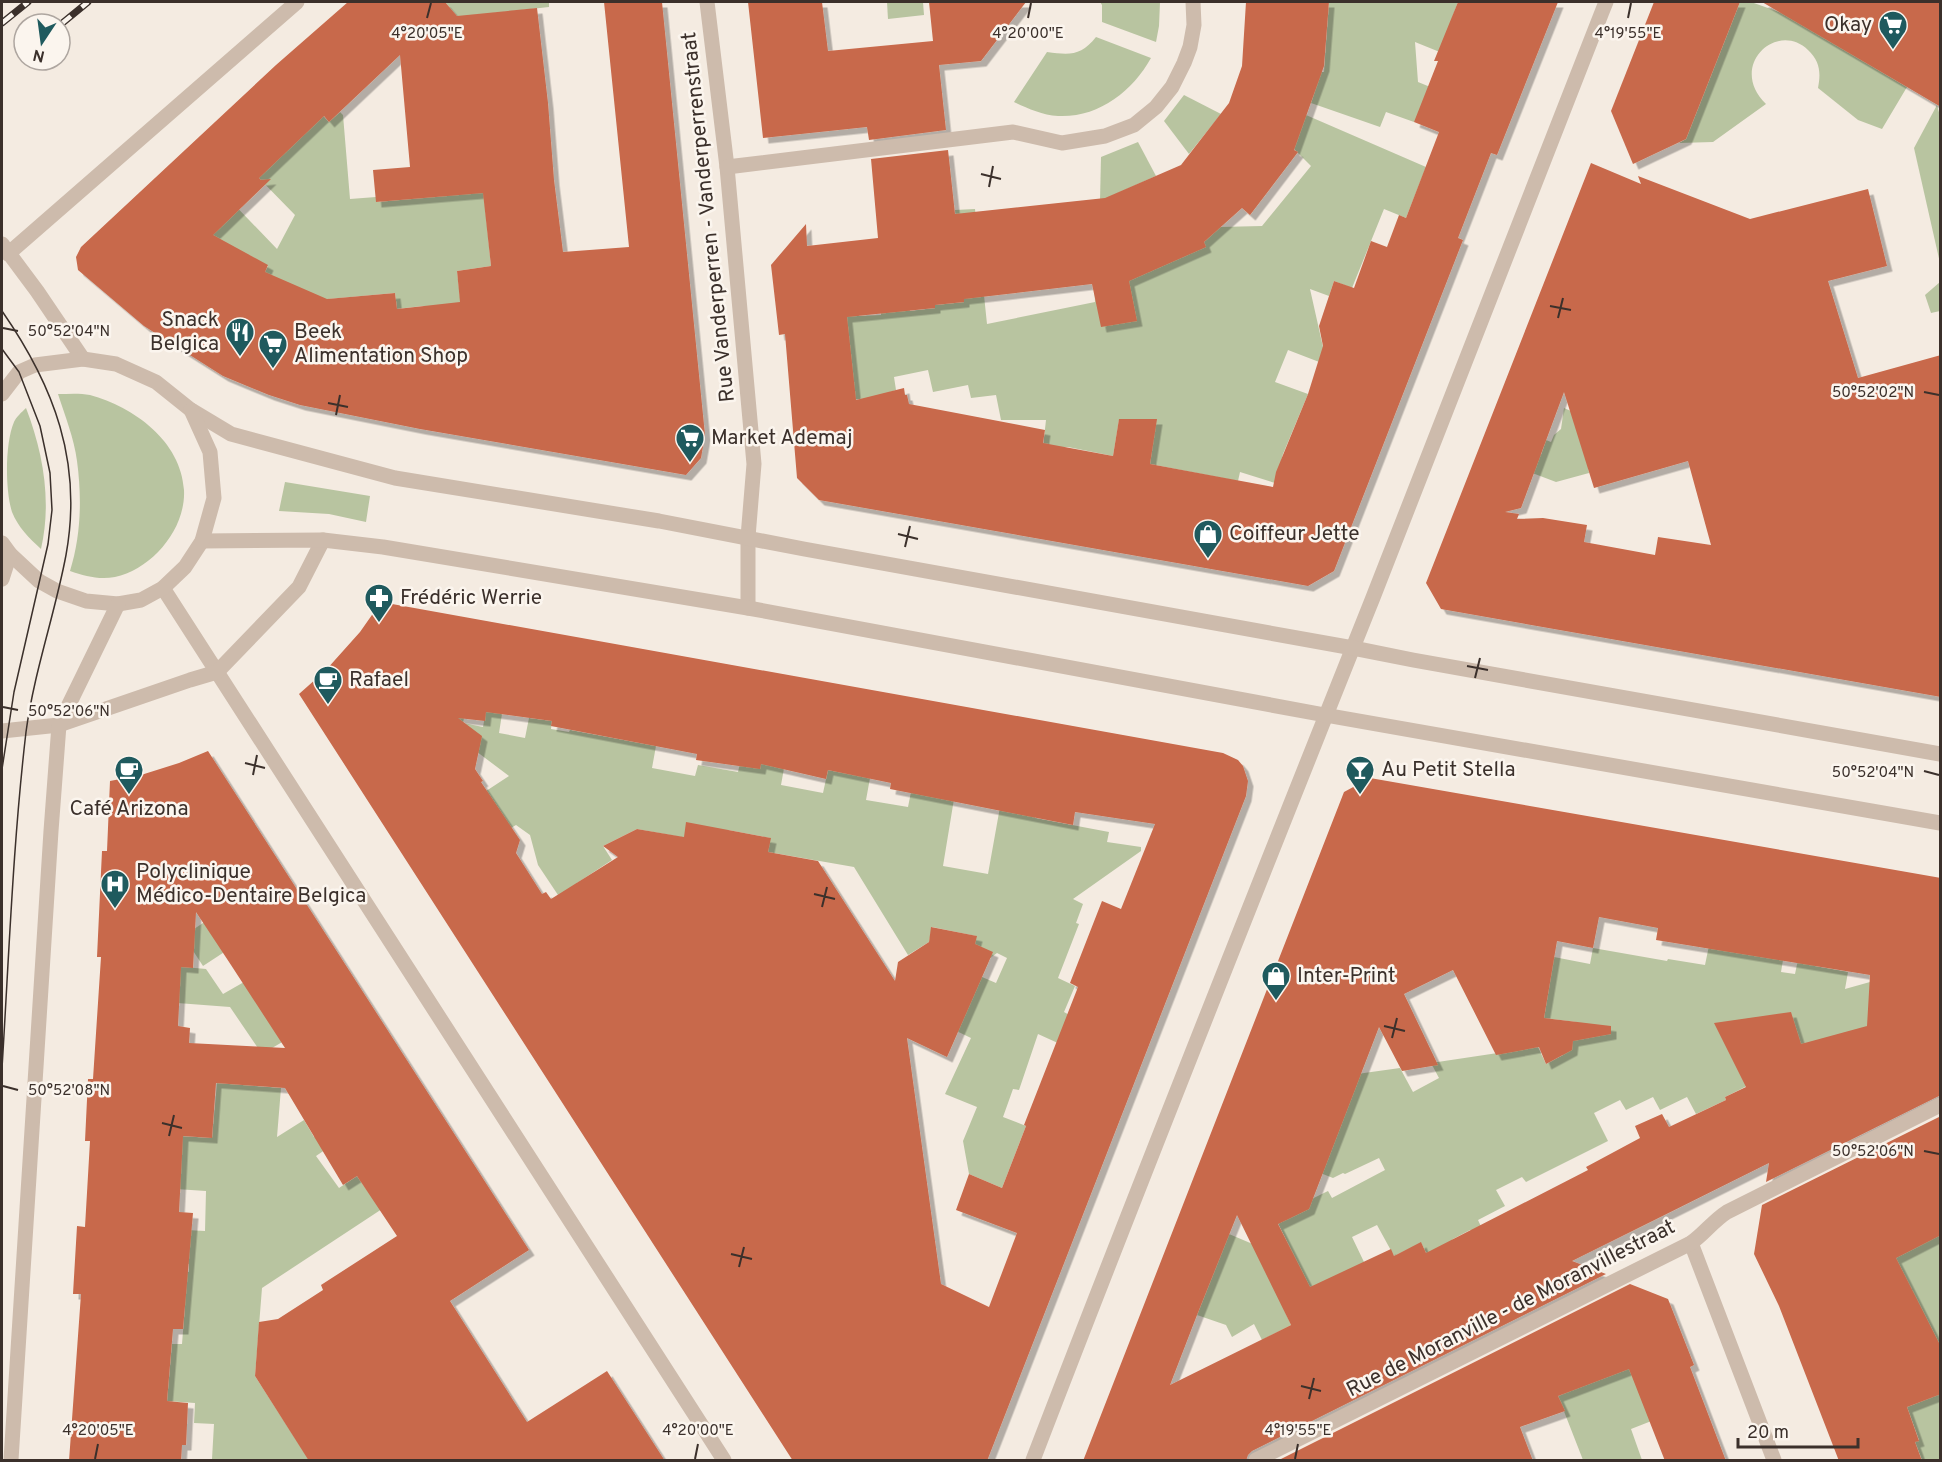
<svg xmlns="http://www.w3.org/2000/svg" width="1942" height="1462" font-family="Overpass,sans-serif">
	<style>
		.green { fill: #b8c4a0 }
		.building { fill: #c8694b; fill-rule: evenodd; filter: url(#shadow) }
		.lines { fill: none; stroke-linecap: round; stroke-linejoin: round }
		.minor { stroke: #cdbbac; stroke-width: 15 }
		.tertiary { stroke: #cdbbac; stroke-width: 15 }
		.tram { stroke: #3b302b; stroke-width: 1.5 }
		.rail-casing { stroke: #3b302b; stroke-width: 7 }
		.rail { stroke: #fbf5ee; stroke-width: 4.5; stroke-dasharray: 14; stroke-linecap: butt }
		.ticks { fill: none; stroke: #3b302b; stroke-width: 2 }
		.labels { text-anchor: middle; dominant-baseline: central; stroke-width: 5; stroke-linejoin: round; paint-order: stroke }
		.poi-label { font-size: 21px; fill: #3b302b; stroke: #fbf5ee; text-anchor: start }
		.street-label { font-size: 21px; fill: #3b302b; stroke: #fbf5ee }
		.ticks-label { font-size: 15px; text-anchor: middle; fill: #3b302b; stroke: #fbf5ee; stroke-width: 5; stroke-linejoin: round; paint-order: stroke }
	</style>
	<defs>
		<filter id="shadow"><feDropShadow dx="5.5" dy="5.5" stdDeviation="0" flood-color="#0004"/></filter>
	</defs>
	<rect width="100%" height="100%" fill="#f4ebe1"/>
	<g class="green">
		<path d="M445 2H549V7L466 16 491 266 457 271 463 323 423 306 397 309 395 293 317 300 256 288 268 266 249 255 232 287 185 212 225 195 277 249 295 215 254 173 311 103 329 122 340 112 343 115 350 199 376 197V202L444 196 457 16Z"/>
		<path d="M887 2H923L924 15 888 19Z"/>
		<path d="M1100 2H1160L1159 26 1156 42 1102 22V5Z"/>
		<path d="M1329 2H1458L1452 18 1457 59 1415 42 1418 82 1445 93 1414 122 1386 112 1380 127 1311 103 1321 72H1324Z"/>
		<path d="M1740 2H1751L1782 13 1907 87 1882 129 1858 120 1818 88C1821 73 1820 61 1808 50 1777 20 1727 66 1766 104L1713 142 1679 143 1686 139Z"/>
		<path d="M1096 37 1151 58C1132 92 1098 118 1058 116 1042 115 1027 108 1014 102L1047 52C1070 55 1081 56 1096 37Z"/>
		<path d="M1184 95 1221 114 1189 154 1164 121Z"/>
		<path d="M1937 105 1940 116V263L1914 148Z"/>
		<path d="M1306 115 1426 167 1406 218 1384 209 1352 288 1334 281 1329 296 1310 289 1327 365 1288 350 1275 382 1308 394 1283 454 1275 483 1240 472 1238 481 1150 464 1156 419 1119 420 1113 456 1068 447H1043L1046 420H1001L996 395 971 398 968 385 933 392 928 370 894 377 896 390 863 401 862 399 840 400 846 311 858 310 859 316 881 315V309L909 307 910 311 935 308V305L964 302 955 210 975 209 987 324 1095 302 1094 279 1204 242 1220 227 1262 226 1311 166 1294 149Z"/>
		<path d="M1138 142 1156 176 1100 201 1101 157Z"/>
		<path d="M1940 282V311L1931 313 1925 295Z"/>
		<path d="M58 394C68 394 80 393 90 395 134 407 181 441 184 490 186 529 152 569 115 577 99 580 85 576 70 571 81 536 82 498 77 461 74 438 65 416 58 394Z"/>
		<path d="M26 408C43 452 52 501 41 549 29 538 18 527 12 512 5 490 5 443 14 422 16 417 22 412 26 408Z"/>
		<path d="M1564 408 1580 415 1589 473 1556 482 1527 471 1533 453 1541 455 1546 440 1551 442 1554 435 1561 429Z"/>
		<path d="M285 482 370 496 366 522 329 514 279 511Z"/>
		<path d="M472 677 463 723 483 727 486 710 502 714 499 733 525 738 529 718 552 721 551 729 569 732 570 730 656 746 652 768 695 776 698 765 738 772 742 755 762 759 790 735 781 785 823 793 828 770 870 778 866 800 908 807 911 792 954 799 943 866 988 874 1000 807 1035 813V818L1109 832 1107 842 1141 847V851L1073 899 1083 904 1076 923 1079 924 1058 978 1075 986 1064 1012 1071 1016 1060 1044 1038 1034 1019 1090 1013 1089 1003 1117 1026 1126 1002 1188 969 1174 963 1141 977 1107 945 1094 971 1038 915 1011 982 977 996 983 1007 958 997 953 971 972 976 936 932 927 929 942 908 955 854 867 768 852 770 838 728 830 725 845 637 829 603 846 612 860 577 883 589 903 558 895 538 865 530 835 516 825 511 828 480 795 509 776 440 724Z"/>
		<path d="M233 903 261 928 203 966 186 940 185 935Z"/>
		<path d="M1711 936 1783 960 1781 972 1795 974 1800 950 1815 966 1848 972 1845 989 1895 975 1879 1023C1827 1037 1775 1073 1725 1097L1726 1100 1696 1114 1687 1097 1660 1110 1653 1097 1626 1110 1620 1100 1594 1113 1608 1141 1526 1182 1522 1177 1496 1190 1505 1206 1478 1220 1485 1235 1470 1230 1453 1239 1432 1264 1421 1243 1394 1256 1377 1225 1352 1237 1364 1262 1324 1318 1275 1217 1328 1191 1332 1198 1385 1170 1379 1158 1345 1174 1343 1173 1333 1178 1310 1169 1314 1080 1400 1068 1413 1092 1439 1078 1431 1063 1538 1047 1546 1064 1563 1055 1559 1044 1573 1042 1576 1022 1544 1018 1554 957 1590 964 1593 948 1667 961 1668 959 1705 965Z"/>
		<path d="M162 965 206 969 223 994 244 982 289 1038 262 1054 230 1007 151 1001Z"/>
		<path d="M217 1083 281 1088 277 1137 304 1120 314 1137 330 1126 338 1141 316 1156 339 1188 357 1176 371 1196 394 1184 385 1207 262 1288 255 1376 309 1460H202V1459H212L214 1424 194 1423 195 1403 167 1401 172 1344H182L185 1306 183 1272H189V1264L184 1263 186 1230 205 1231 206 1191 176 1189 163 1135 212 1138Z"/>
		<path d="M1229 1234 1255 1245 1291 1325 1262 1340 1254 1324 1232 1337 1226 1325 1197 1315Z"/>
		<path d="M1940 1235V1347L1887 1241Z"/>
		<path d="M1638 1362 1654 1420 1631 1429 1642 1460H1583L1558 1396Z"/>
		<path d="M1940 1394V1460H1922L1915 1442 1919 1440 1907 1407Z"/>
	</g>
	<g class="building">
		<path d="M348 2H445L457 16 537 8 548 103 554 180 563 252 629 247 604 2H662L705 435 701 458 686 475 420 429 300 405 269 395 223 376 144 326 78 270 76 257 81 247 276 65ZM400 55 410 167 373 170 376 202 483 193 491 266 457 271 460 302 397 309 395 293 327 299 265 272 268 265 213 235 271 179 261 180 259 178 324 116 329 122Z"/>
		<path d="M748 2H822L828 51 933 41 929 2H1026L981 61 939 65 946 130 869 140 867 127 763 138Z"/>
		<path d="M1246 2H1329L1324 66 1294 150 1298 152 1250 215 1242 208 1204 242 1206 247 1129 281 1137 321 1101 327 1092 284 964 299V302L935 305V308L847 317 856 400 904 388 905 395H907L909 404 1045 430 1043 443 1113 456 1119 419H1157L1150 464 1273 487 1276 472 1308 394 1323 346 1319 326 1334 281 1354 288 1371 241 1387 247 1399 215 1406 218 1439 132 1414 122 1438 61H1434L1458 2H1558L1497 155 1491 153 1458 238 1463 240 1334 571 1308 586 819 500 797 478 785 334 779 335 771 265 806 224 807 246 878 238 871 159 948 150 955 214 1105 198 1181 165 1229 103 1242 66Z"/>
		<path d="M1654 2H1740L1686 139 1633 164 1611 111Z"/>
		<path d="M1762 2H1941V107L1907 87Z"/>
		<path d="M1591 163 1641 184 1638 176 1750 219 1868 189 1887 266 1828 281 1858 378 1941 355V697L1441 609 1426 583ZM1564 392 1594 488 1688 461 1711 545 1658 537 1655 555 1584 542 1587 525 1543 518 1517 519 1519 514 1505 512 1521 508Z"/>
		<path d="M381 602 1223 753 1238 760 1243 766 1248 781 1246 796 987 1461H793L299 694 326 670 360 632ZM486 712 552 721 551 726 697 754 696 760 760 769 761 764 826 779 828 770 891 783 890 789 1073 825 1075 812 1155 824 1121 909 1102 901 1070 983 1078 987 1024 1125 1026 1126 1002 1188 969 1174 956 1210 1017 1233 989 1307 941 1284 907 1038 947 1057 993 952 975 944 977 936 931 927 929 942 898 962 895 981 818 861 768 852 771 838 686 822 684 837 637 829 603 846 618 857 551 899 546 892 542 894 516 853 520 840 481 782 483 781 475 769 482 736 458 718 485 721Z"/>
		<path d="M208 751 529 1250 450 1301 527 1422 607 1371 665 1461H309L255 1376 259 1322 278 1319 323 1290 321 1285 397 1236 357 1176 343 1185 285 1088 216 1083 212 1138 183 1136 179 1212 193 1213 183 1329H173L167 1401 188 1403 186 1445H182L181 1461H69L81 1294H73L77 1226 85 1227 90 1141H85L88 1079H93L101 957H97L102 851H107L110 781 141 775 179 763ZM196 912 231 965 285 1048 189 1043 190 1028 178 1026 181 967 193 968Z"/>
		<path d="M1370 778 1941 878V1095L1766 1182 1769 1163 1572 1261 1606 1274 1252 1451 1248 1455 1246 1461H1083L1344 792ZM1599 917 1658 928 1656 940 1870 975 1867 1026 1801 1044 1791 1012 1714 1023 1746 1087 1725 1097 1726 1100 1669 1127 1662 1114 1635 1126 1640 1138 1586 1167 1588 1170 1426 1253 1421 1242 1394 1256 1391 1249 1310 1287 1278 1224 1309 1209 1379 1027 1402 1071 1438 1065 1404 994 1453 970 1496 1055 1539 1047 1546 1064 1572 1050 1573 1041 1611 1034V1026L1544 1018 1557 941 1593 948ZM1237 1215 1291 1325 1170 1385 1197 1315Z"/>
		<path d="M1941 1116V1235L1896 1258 1941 1347V1394L1907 1407 1919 1441 1915 1442 1922 1461H1839L1779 1306 1754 1254 1762 1205Z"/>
		<path d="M1630 1284 1668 1299 1694 1365 1690 1367 1726 1461H1665L1629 1369 1558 1396 1565 1411 1520 1427 1533 1461H1277Z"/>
	</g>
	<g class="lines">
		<g class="minor">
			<path d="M707 2 727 167 754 464 748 537V608"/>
			<path d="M727 167 1013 132 1062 143 1105 136 1134 125 1156 107 1172 87 1184 63 1190 47 1194 25 1193 2"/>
			<path d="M8 254 297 2"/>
			<path d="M163 588 724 1460"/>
			<path d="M2 731 59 725 190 680 217 672 299 587 323 540"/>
			<path d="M1691 1243 1774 1460"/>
			<path d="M1033 1460C1142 1176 1255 893 1368 610 1449 408 1525 204 1606 2"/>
			<path d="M1256 1460 1691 1243C1704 1234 1713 1221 1727 1212L1940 1105"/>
		</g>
		<g class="tertiary">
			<path d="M2 244 37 291 83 359"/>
			<path d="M2 394 19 372 35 365 83 359 116 364 156 382 191 410 231 434 395 478 659 521 804 549 1353 648 1413 660 1940 754"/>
			<path d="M202 541 323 540 383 547 748 608 1325 715 1940 823"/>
			<path d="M2 543 10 554 39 581 57 591 86 601 118 604 141 600 163 588 185 567 202 541 214 498 210 452 191 410"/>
			<path d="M2 579 10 554"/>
			<path d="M11 1460 51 831 59 725 118 604"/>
		</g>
		<g class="tram">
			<path d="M2 311C54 386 83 462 66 555 55 614 34 672 26 732 13 843 9 956 2 1068"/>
			<path d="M2 349 19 372 40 426 50 473 52 510 48 544 14 692 2 769"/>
		</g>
		<g class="rail-casing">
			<g id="rail">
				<path d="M2 23 28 2"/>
				<path d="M60 25 88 2"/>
			</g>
		</g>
		<use href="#rail" class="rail"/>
	</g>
	<path class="ticks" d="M427 18 431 3M1028 18 1031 3M1628 18 1631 3M981 174 1001 179M989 187 993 166M1550 306 1571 310M1558 318 1563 298M3 328 18 331M1924 392 1939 395M328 403 348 407M336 415 340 395M898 534 918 539M905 547 910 526M1467 666 1488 670M1475 678 1480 658M3 707 18 710M245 763 265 768M1924 771 1939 775M253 775 257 755M814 894 835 899M822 907 827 887M1384 1026 1405 1031M1392 1038 1397 1018M3 1086 18 1090M162 1123 182 1128M169 1136 174 1115M1924 1151 1939 1154M731 1254 752 1259M739 1267 744 1247M1301 1386 1321 1391M1309 1399 1314 1378M95 1459 98 1444M695 1459 698 1444M1295 1459 1298 1444"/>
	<defs>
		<g id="supermarket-pin" transform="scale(1.5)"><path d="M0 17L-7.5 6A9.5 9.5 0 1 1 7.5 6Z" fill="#1f5a5e" stroke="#fbf5ee"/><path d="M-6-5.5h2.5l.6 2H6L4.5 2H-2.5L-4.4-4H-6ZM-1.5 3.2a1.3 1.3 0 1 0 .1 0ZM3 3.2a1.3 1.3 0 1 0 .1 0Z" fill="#fff"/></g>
		<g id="restaurant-pin" transform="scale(1.5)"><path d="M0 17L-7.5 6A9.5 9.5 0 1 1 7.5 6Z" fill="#1f5a5e" stroke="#fbf5ee"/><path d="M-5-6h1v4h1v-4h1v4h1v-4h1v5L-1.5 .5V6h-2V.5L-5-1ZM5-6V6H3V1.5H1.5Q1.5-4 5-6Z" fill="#fff"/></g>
		<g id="shop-pin" transform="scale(1.5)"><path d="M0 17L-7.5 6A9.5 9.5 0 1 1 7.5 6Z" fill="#1f5a5e" stroke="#fbf5ee"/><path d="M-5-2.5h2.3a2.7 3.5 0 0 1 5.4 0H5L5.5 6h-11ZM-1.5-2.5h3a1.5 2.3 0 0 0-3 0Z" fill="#fff"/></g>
		<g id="pharmacy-pin" transform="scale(1.5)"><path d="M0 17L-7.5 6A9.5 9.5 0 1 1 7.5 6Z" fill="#1f5a5e" stroke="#fbf5ee"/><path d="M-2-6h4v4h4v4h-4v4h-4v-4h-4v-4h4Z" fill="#fff"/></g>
		<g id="cafe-pin" transform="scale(1.5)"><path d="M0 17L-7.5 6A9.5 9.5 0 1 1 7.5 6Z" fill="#1f5a5e" stroke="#fbf5ee"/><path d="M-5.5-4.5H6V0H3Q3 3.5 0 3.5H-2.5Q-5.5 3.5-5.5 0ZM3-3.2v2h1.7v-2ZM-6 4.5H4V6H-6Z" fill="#fff"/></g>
		<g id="bar-pin" transform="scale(1.5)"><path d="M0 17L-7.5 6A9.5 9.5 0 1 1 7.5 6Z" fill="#1f5a5e" stroke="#fbf5ee"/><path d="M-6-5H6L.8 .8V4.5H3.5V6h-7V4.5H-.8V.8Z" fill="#fff"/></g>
		<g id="hospital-pin" transform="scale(1.5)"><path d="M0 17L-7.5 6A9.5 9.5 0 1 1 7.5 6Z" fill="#1f5a5e" stroke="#fbf5ee"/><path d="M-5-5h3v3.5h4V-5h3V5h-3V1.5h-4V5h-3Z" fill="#fff"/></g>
	</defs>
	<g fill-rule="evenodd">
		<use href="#supermarket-pin" x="1893" y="25"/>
		<use href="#restaurant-pin" x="240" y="332"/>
		<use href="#supermarket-pin" x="273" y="344"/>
		<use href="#supermarket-pin" x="690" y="438"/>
		<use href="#shop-pin" x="1208" y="534"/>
		<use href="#pharmacy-pin" x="379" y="598"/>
		<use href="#cafe-pin" x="328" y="680"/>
		<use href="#cafe-pin" x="129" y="770"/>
		<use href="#bar-pin" x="1360" y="770"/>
		<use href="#hospital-pin" x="115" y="884"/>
		<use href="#shop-pin" x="1276" y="976"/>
	</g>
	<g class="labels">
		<g class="poi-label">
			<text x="1872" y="25" text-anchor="end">Okay</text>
			<text x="219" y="320" text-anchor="end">Snack<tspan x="219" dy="24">Belgica</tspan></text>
			<text x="294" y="332">Beek<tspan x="294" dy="24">Alimentation Shop</tspan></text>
			<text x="711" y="438">Market Ademaj</text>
			<text x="1229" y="534">Coiffeur Jette</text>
			<text x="400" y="598">Frédéric Werrie</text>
			<text x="349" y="680">Rafael</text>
			<text x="1381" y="770">Au Petit Stella</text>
			<text x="129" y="809" text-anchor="middle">Café Arizona</text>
			<text x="136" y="872">Polyclinique<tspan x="136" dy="24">Médico-Dentaire Belgica</tspan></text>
			<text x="1297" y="976">Inter-Print</text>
		</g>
		<g class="street-label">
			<text transform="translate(709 217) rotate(-96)">Rue Vanderperren - Vanderperrenstraat</text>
			<text transform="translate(1511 1309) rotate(-27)">Rue de Moranville - de Moranvillestraat</text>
		</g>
	</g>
	<g class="ticks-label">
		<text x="427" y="38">4°20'05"E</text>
		<text x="1028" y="38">4°20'00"E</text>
		<text x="1628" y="38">4°19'55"E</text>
		<text x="69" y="336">50°52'04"N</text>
		<text x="1873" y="397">50°52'02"N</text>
		<text x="69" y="716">50°52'06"N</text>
		<text x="1873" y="777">50°52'04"N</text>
		<text x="69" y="1095">50°52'08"N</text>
		<text x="1873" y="1156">50°52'06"N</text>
		<text x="98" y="1435">4°20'05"E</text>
		<text x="698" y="1435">4°20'00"E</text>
		<text x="1298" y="1435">4°19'55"E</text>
	</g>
	<rect width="1942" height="1462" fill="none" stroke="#3b302b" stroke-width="6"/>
	<g transform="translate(42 42) rotate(193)"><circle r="28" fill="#fbf5ee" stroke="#aea6a0" stroke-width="1.5"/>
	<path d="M0-4.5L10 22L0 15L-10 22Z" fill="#1f5a5e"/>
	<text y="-9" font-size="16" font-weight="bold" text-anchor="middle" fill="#3b302b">N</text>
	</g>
	<path d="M1738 1438v9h120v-9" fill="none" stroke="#3b302b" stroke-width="3"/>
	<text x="1747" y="1438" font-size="18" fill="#3b302b" stroke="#fbf5ee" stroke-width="4.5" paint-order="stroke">20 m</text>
</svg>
